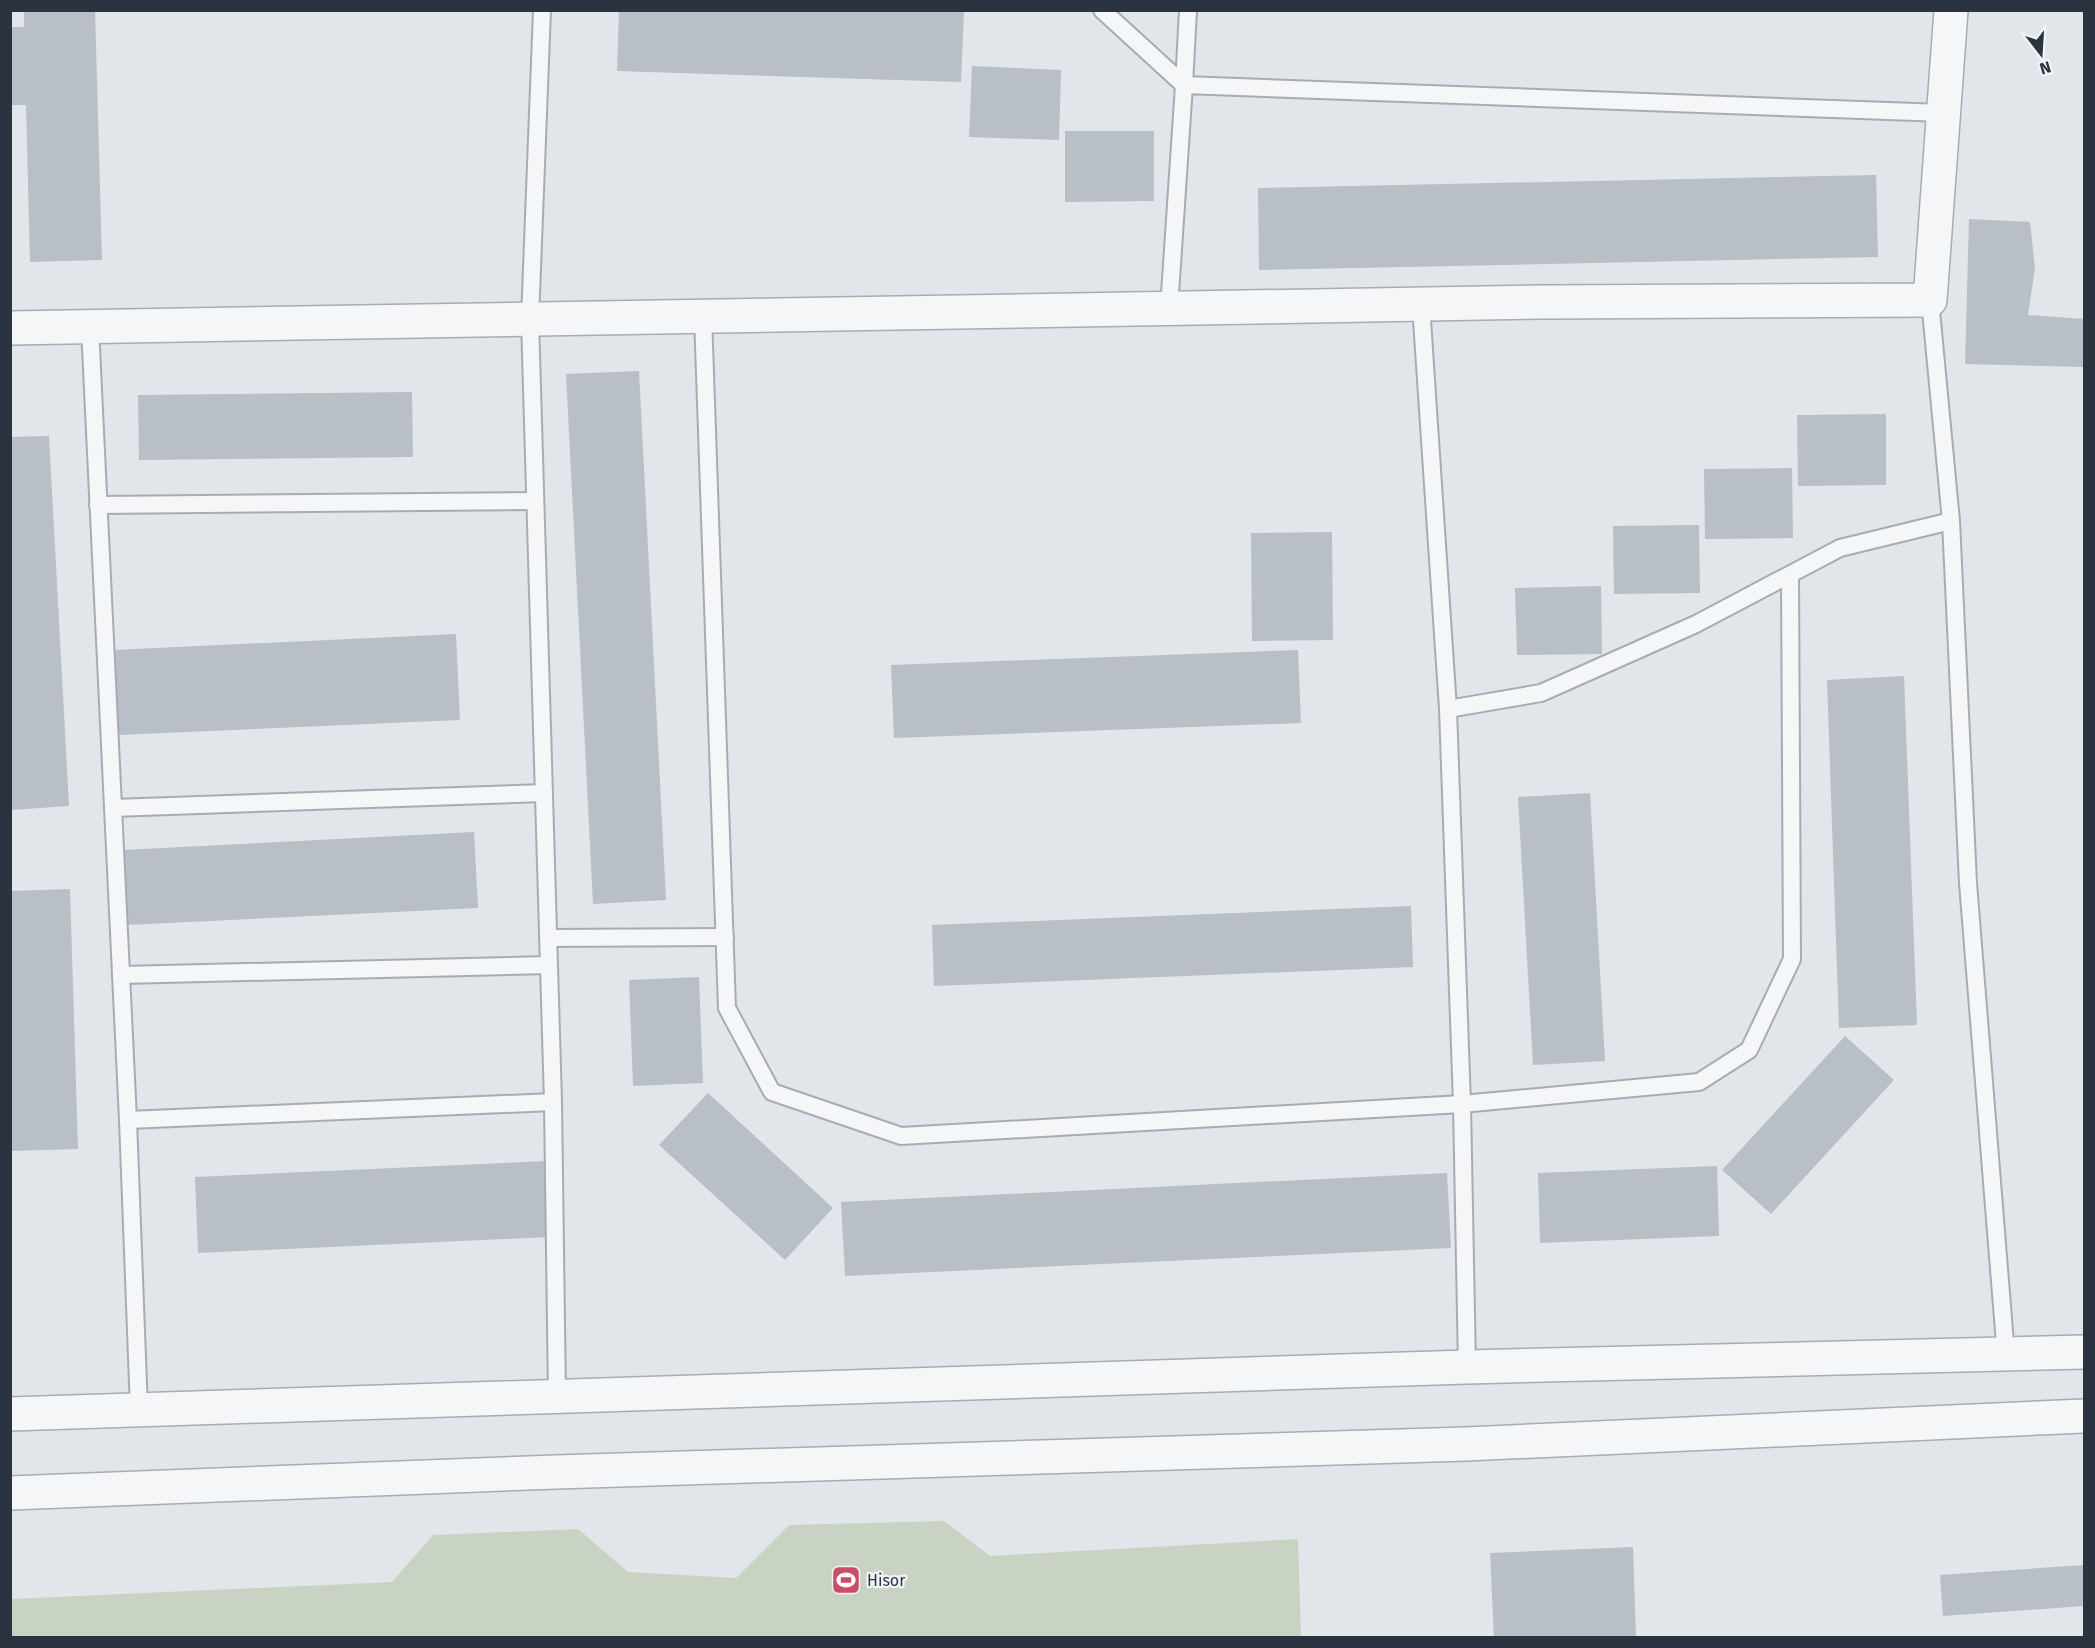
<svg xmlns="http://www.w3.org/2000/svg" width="2095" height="1648" font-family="'Fira Sans',sans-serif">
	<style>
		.green { fill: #c8d3c3 }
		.building { fill: #b9bfc6 }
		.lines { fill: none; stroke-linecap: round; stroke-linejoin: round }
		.lane-casing { stroke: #a7acb4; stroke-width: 20 }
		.street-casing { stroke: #a7acb4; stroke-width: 36 }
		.lane { stroke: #f4f6f8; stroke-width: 16 }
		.street { stroke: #f4f6f8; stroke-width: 33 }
		.labels { text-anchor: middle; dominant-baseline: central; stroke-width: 4.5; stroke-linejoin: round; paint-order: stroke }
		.poi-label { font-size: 16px; fill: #2a3441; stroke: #f1f4f7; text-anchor: start }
	</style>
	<rect width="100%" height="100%" fill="#e2e5ea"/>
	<path class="green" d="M944 1521 990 1556 1298 1539 1301 1637H11V1599L392 1582 433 1535 578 1529 628 1572 736 1578 789 1525Z"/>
	<g class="building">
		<path d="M24 10H95L102 260 30 262 26 105H10V27H24Z"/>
		<path d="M619 10H964L961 82 617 71Z"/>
		<path d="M972 66 1061 70 1059 140 969 137Z"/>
		<path d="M1065 131H1154V201L1065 202Z"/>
		<path d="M1876 175 1878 257 1259 270 1258 188Z"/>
		<path d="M1969 219 2030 222 2035 268 2028 315 2084 319V367L1965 364Z"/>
		<path d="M639 371 666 900 593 904 566 374Z"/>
		<path d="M412 392 413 457 139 460 138 395Z"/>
		<path d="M1886 414V485L1798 486 1797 415Z"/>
		<path d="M49 436 69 806 10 810V437Z"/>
		<path d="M1792 468 1793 538 1705 539 1704 469Z"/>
		<path d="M1699 525 1700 593 1614 594 1613 526Z"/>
		<path d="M1332 532 1333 640 1252 641 1251 533Z"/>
		<path d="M1601 586 1602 654 1517 655 1515 588Z"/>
		<path d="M456 634 460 720 118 735 114 650Z"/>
		<path d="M1298 650 1301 723 894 738 891 665Z"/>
		<path d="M1904 676 1917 1025 1839 1028 1827 680Z"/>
		<path d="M1590 793 1605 1061 1533 1065 1518 797Z"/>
		<path d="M474 832 478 908 127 925 123 850Z"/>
		<path d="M70 889 78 1149 10 1151V891Z"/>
		<path d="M1411 906 1413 967 934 986 932 925Z"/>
		<path d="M699 977 703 1083 633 1086 629 980Z"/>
		<path d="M1845 1036 1894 1080 1771 1214 1722 1170Z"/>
		<path d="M708 1093 833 1208 785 1260 659 1145Z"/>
		<path d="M546 1161 550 1237 198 1253 195 1177Z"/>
		<path d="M1717 1166 1719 1236 1540 1243 1538 1173Z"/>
		<path d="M1447 1173 1451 1248 845 1276 841 1202Z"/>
		<path d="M1633 1547 1636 1638H1494L1490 1553Z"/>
		<path d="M2084 1565V1606L1943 1616 1940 1575Z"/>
	</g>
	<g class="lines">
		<g class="lane-casing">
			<g id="lane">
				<path d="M542 10 530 320 553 1102 557 1397"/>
				<path d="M1102 10 1184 85 1188 10"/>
				<path d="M1930 300 1951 521 1968 883 2006 1356"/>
				<path d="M1421 305 1448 709"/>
				<path d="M1169 309 1184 85 1943 113"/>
				<path d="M703 316 727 1008 772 1092 901 1136 1462 1104 1699 1082 1749 1050 1792 959 1790 575"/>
				<path d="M90 327 128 1120 139 1410"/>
				<path d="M98 505 535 501"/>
				<path d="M113 808 544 793"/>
				<path d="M548 938 725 937"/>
				<path d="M121 975 549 965"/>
				<path d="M128 1120 553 1102"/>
				<path d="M1467 1367 1462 1104 1448 709 1541 693 1696 624 1840 548 1951 521"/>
			</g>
		</g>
		<g class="street-casing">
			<g id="street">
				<path d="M10 328 1545 302 1930 300 1951 10"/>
				<path d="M10 1414 1467 1367 2084 1352"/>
				<path d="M10 1493 556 1472 1466 1444 2084 1416"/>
			</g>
		</g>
		<use href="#lane" class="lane"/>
		<use href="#street" class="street"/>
	</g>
	<defs>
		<g id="stadium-square" transform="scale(1.5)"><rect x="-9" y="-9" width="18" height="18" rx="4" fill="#ca4c65" stroke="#f1f4f7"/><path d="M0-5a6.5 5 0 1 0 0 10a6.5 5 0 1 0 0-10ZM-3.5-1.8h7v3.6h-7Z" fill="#fff"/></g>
	</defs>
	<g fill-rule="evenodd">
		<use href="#stadium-square" x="846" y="1580"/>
	</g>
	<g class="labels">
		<g class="poi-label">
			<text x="867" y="1580">Hisor</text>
		</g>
	</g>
	<rect width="2095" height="1648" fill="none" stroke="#2a3441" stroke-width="24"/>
	<g transform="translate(2041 54) rotate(163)" stroke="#f1f4f7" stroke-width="4.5" paint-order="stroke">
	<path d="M0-4.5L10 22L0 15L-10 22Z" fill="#2a3441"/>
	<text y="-9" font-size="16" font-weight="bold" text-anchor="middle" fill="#2a3441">N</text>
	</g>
</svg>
